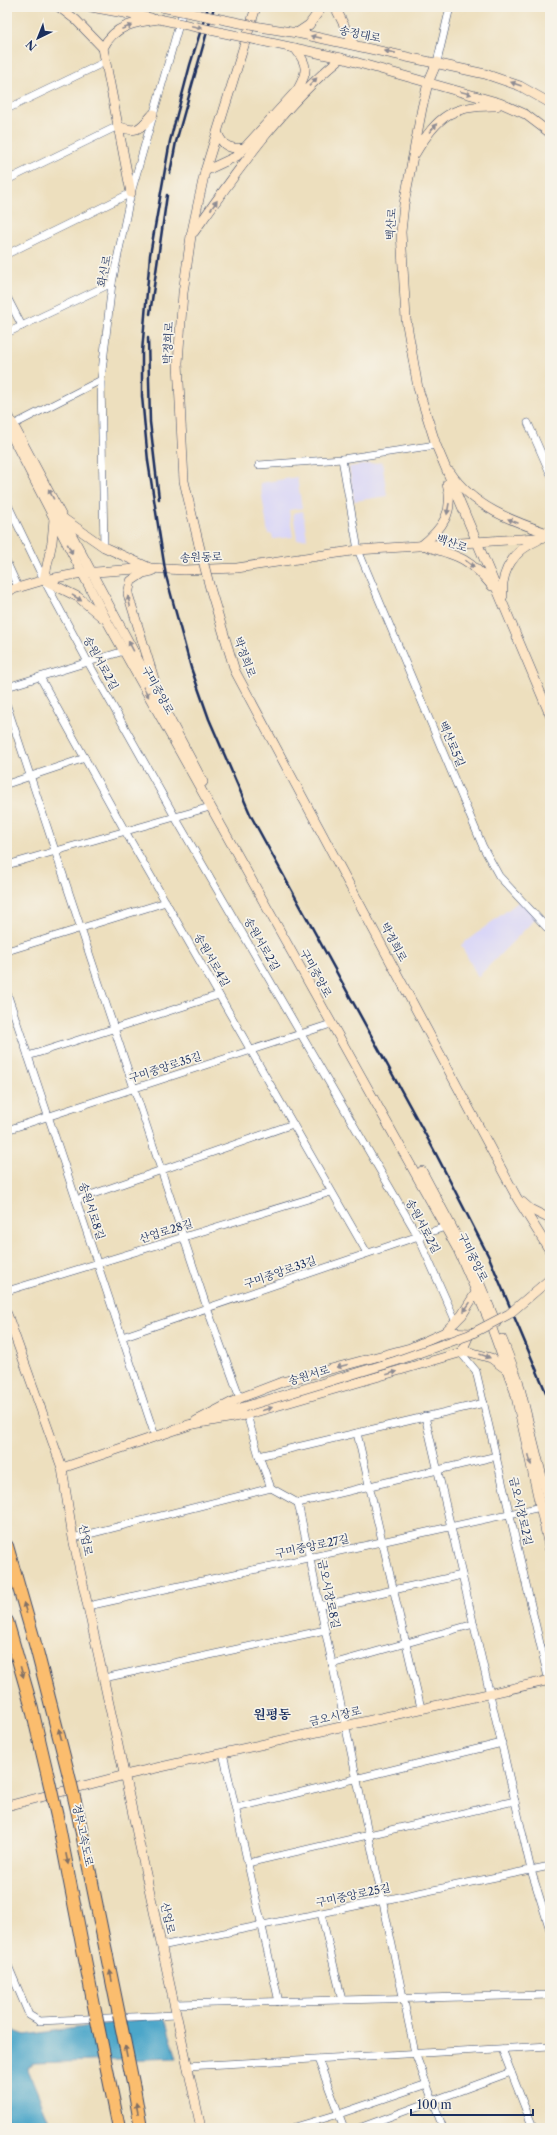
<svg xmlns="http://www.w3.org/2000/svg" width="557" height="2135" font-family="'Libre Caslon Text','Noto Serif KR',serif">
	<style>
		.built { fill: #d9d6f7 }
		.water { fill: #4ba6c9; stroke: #336a94 }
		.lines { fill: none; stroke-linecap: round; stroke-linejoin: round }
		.street-casing { stroke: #3a496c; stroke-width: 8 }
		.secondary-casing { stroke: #3a496c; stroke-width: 10 }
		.highway-casing { stroke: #3a496c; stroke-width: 14 }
		.street { stroke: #fff; stroke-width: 7 }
		.secondary { stroke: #fde5c5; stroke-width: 9 }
		.highway { stroke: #fbbd6e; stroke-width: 12 }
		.rail { stroke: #1b2f5e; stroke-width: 2.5 }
		.secondary-bridge-casing { stroke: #3a496c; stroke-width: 10; stroke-linecap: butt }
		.highway-bridge-casing { stroke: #3a496c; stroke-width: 14; stroke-linecap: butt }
		.secondary-bridge { stroke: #fde5c5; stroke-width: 9 }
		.highway-bridge { stroke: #fbbd6e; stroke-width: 12 }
		.oneway { fill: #8c8a92 }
		.oneway2 { fill: #806f65 }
		.labels { text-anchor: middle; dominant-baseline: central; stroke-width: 3.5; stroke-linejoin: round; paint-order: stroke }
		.street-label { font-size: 11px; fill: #1b2f5e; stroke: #f7f3e8 }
		.quarter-label { font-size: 13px; font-weight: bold; fill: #1b2f5e; stroke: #f7f3e8 }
	</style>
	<rect width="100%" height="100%" fill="#f7f3e8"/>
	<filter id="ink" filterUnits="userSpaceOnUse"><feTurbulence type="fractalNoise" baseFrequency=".025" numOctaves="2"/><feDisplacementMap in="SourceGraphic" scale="8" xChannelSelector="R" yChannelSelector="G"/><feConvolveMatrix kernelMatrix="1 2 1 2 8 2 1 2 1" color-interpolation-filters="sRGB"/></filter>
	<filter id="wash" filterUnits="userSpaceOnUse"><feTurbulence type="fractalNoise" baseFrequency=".012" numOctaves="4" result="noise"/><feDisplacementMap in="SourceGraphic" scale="16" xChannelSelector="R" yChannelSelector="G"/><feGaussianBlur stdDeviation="0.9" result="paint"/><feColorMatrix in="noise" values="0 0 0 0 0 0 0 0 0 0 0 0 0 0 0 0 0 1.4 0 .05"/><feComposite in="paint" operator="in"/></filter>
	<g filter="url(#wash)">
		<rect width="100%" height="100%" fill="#eddfbe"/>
		<g class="built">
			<path d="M382 462 387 496 354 501 349 467Z"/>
			<path d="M297 477 302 508 289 510 293 537 273 539 272 534H268L260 483Z"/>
			<path d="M303 511 307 539 297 540 293 513Z"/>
			<path d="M521 900 537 917 478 977 461 945Z"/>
		</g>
		<path class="water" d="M164 2016 177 2058 33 2063 27 2067 52 2128H7V2023L14 2031 25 2035Z"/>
	</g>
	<g filter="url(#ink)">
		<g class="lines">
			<g class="street-casing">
				<g id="street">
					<path d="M437 62 450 7"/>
					<path d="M7 109 105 62"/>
					<path d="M7 180 118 126"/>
					<path d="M7 254 131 193"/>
					<path d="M7 297 22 326"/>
					<path d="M7 333 112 283"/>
					<path d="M528 423 550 473"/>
					<path d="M13 425 101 380"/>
					<path d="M342 459 358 550 483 847 499 876 550 931"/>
					<path d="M259 465 342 459 436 445"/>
					<path d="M7 503 44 580 88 662 175 817 418 1236 456 1322"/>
					<path d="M104 547 101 380 112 283 131 193 184 7"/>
					<path d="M7 563 18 587"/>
					<path d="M40 677 125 831 367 1253"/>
					<path d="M7 687 124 651"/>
					<path d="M7 706 207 1308 240 1398"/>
					<path d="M7 784 85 758"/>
					<path d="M7 865 210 807"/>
					<path d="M7 951 166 902"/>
					<path d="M7 993 155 1436"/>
					<path d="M28 1056 219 995"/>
					<path d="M7 1130 331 1024"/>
					<path d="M76 1200 293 1124"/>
					<path d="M7 1291 331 1192"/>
					<path d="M122 1337 445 1227"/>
					<path d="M461 1353 476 1371 550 1686"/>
					<path d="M247 1415 259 1456 271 1488 298 1503 415 2053 443 2128"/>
					<path d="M425 1416 531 1870 550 1930"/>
					<path d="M357 1433 421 1708"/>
					<path d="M259 1456 484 1403"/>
					<path d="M298 1503 497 1456"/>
					<path d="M73 1538 271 1488"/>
					<path d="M88 1606 541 1507"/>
					<path d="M320 1606 462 1575"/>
					<path d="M332 1664 474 1624"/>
					<path d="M104 1678 325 1630"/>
					<path d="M223 1753 279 2002"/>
					<path d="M236 1808 502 1743"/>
					<path d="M248 1863 515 1801"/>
					<path d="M321 1913 342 2000"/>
					<path d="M161 1946 550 1866"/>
					<path d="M7 1963 29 2015 39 2021 176 2015"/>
					<path d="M174 2004 550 1995"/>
					<path d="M502 2049 533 2128"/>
					<path d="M318 2059 344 2128"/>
					<path d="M187 2066 550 2046"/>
					<path d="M292 2128 339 2114 427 2084"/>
					<path d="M359 2128 511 2072"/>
				</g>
			</g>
			<g class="secondary-casing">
				<g id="secondary">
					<path d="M59 7 76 20 103 48"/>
					<path d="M91 7 151 18"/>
					<path d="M335 7 354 45"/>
					<path d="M260 27 297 33 485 74 520 86 550 103"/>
					<path d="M297 33 309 25 322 7"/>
					<path d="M257 40 341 58 500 103 525 114 550 133"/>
					<path d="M437 62 428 83 422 108 404 204 401 232 406 319 418 388 436 445 550 715"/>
					<path d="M118 126C137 134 140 129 153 114"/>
					<path d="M218 134C223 147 232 150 245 148"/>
					<path d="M415 154C438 115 452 105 497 106"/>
					<path d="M205 171 237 156 298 89C308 71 308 65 295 48"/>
					<path d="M131 193 103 48C114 25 136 22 159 19"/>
					<path d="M194 232C238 170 282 106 341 58"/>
					<path d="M7 413 203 782"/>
					<path d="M7 427 107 621 458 1250 490 1323 515 1392 550 1551"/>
					<path d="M450 472C473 507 512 521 550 534"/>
					<path d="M64 519 104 547 148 567"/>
					<path d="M199 545 184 481 178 363 183 293 191 236 205 171 256 7"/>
					<path d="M421 546C442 529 455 512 447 484"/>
					<path d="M428 547C460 556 471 560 492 586"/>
					<path d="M152 571 143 573 131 581 128 594 155 682"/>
					<path d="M44 580 78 597 103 618"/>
					<path d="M44 580 52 542 54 519"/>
					<path d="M210 588 235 671 517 1198 550 1251"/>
					<path d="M7 591 44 580 82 573 150 568 184 570 237 568 358 550 550 537"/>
					<path d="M503 596C500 570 515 550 538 540"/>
					<path d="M422 1171 472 1265 496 1323"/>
					<path d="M522 1202 530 1209 550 1219"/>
					<path d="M7 1314 62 1468 73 1538 201 2128"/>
					<path d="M445 1332 470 1333 473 1332"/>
					<path d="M502 1339 518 1380 550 1509"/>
					<path d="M461 1353 470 1333"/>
					<path d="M218 1415 244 1407"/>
					<path d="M196 1421 240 1398 282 1382 410 1348 445 1332 462 1315 477 1291"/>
					<path d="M188 1425 245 1415 466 1351 491 1358 506 1369"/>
					<path d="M62 1468 193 1424"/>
					<path d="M7 1806 125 1775 550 1680"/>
				</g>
			</g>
			<g class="highway-casing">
				<g id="highway">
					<path d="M7 1546 36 1647 68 1772"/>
					<path d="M7 1621 31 1705 48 1777"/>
					<path d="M78 1814 119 2015"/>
					<path d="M58 1821 96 2016"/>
					<path d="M134 2088 141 2128"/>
					<path d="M111 2089 119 2128"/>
				</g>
			</g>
			<use href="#street" class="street"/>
			<use href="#secondary" class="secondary"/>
			<use href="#highway" class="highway"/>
			<g class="rail">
				<path d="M208 7 190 65 170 141 150 255 142 352V396L148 461 166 576 191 668 209 719 251 816 435 1152 489 1257 550 1402"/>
				<path d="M170 173 176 142 214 7"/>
				<path d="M150 314 167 195"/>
				<path d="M148 338 150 422 159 499"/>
			</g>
			<g class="secondary-bridge-casing">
				<g id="secondary-bridge">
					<path d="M161 7 260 27"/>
					<path d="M159 19 257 40"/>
					<path d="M199 545 210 588"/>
					<path d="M244 1407 396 1361 469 1335 509 1314 550 1279"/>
				</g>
			</g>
			<g class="highway-bridge-casing">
				<g id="highway-bridge">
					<path d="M68 1772 78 1814"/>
					<path d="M48 1777 58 1821"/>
					<path d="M119 2015 134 2088"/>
					<path d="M96 2016 111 2089"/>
				</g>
			</g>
			<use href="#secondary-bridge" class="secondary-bridge"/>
			<use href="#highway-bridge" class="highway-bridge"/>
		</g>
		<defs><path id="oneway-solid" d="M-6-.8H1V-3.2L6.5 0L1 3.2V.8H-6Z"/></defs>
		<g class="oneway">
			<use href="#oneway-solid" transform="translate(127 27) rotate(-21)"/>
			<use href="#oneway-solid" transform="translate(197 27) rotate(12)"/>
			<use href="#oneway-solid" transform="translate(316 37) rotate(-168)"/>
			<use href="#oneway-solid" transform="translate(390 52) rotate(-169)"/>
			<use href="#oneway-solid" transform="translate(313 82) rotate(-47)"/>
			<use href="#oneway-solid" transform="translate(516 84) rotate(-160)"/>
			<use href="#oneway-solid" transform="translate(466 93) rotate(15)"/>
			<use href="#oneway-solid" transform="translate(433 128) rotate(-49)"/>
			<use href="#oneway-solid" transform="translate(214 205) rotate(-55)"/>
			<use href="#oneway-solid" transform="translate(51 494) rotate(-118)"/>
			<use href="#oneway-solid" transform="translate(448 509) rotate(100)"/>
			<use href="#oneway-solid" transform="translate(513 521) rotate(-158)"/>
			<use href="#oneway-solid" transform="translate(70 549) rotate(63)"/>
			<use href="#oneway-solid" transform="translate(470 564) rotate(38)"/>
			<use href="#oneway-solid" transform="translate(77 598) rotate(32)"/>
			<use href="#oneway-solid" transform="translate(129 601) rotate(-102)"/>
			<use href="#oneway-solid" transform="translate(131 646) rotate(-118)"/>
			<use href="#oneway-solid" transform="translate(146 692) rotate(61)"/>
			<use href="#oneway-solid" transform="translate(467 1307) rotate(125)"/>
			<use href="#oneway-solid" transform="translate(485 1356) rotate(20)"/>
			<use href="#oneway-solid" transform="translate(342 1366) rotate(165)"/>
			<use href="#oneway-solid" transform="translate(392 1373) rotate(-16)"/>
			<use href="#oneway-solid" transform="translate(267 1409) rotate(-17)"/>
			<use href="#oneway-solid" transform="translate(530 1460) rotate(77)"/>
		</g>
		<g class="oneway2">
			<use href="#oneway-solid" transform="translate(25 1608) rotate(-106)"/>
			<use href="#oneway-solid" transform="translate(22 1672) rotate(74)"/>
			<use href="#oneway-solid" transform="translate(60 1734) rotate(-105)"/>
			<use href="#oneway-solid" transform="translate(67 1859) rotate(79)"/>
			<use href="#oneway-solid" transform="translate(111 1976) rotate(-101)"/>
			<use href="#oneway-solid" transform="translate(126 2051) rotate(-101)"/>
			<use href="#oneway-solid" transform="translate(137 2108) rotate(-101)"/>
		</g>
	</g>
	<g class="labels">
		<g class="street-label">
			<text transform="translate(360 34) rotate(12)">송정대로</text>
			<text transform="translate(391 224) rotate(-86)">백산로</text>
			<text transform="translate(104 271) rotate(-79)">화신로</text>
			<text transform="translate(168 343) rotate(-87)">박정희로</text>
			<text transform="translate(452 543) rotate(19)">백산로</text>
			<text transform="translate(201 557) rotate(-2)">송원동로</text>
			<text transform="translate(245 657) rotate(70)">박정희로</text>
			<text transform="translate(101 663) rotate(61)">송원서로2길</text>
			<text transform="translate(158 690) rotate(61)">구미중앙로</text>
			<text transform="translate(452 744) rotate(67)">백산로5길</text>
			<text transform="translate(394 942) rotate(62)">박정희로</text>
			<text transform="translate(262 944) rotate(60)">송원서로2길</text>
			<text transform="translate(212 960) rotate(60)">송원서로4길</text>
			<text transform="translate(316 973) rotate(61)">구미중앙로</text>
			<text transform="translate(165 1067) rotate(-18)">구미중앙로35길</text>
			<text transform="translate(92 1211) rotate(72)">송원서로8길</text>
			<text transform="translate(423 1226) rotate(62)">송원서로2길</text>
			<text transform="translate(166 1231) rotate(-17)">산업로28길</text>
			<text transform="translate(473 1257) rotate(64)">구미중앙로</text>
			<text transform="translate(280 1272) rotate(-19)">구미중앙로33길</text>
			<text transform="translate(309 1375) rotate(-17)">송원서로</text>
			<text transform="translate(521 1511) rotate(77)">금오시장로2길</text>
			<text transform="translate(86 1540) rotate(79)">산업로</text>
			<text transform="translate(312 1546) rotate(-12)">구미중앙로27길</text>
			<text transform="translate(329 1594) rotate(78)">금오시장로8길</text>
			<text transform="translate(335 1716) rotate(-13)">금오시장로</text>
			<text transform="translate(83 1835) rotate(78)">경부고속도로</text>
			<text transform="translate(353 1895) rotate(-12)">구미중앙로25길</text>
			<text transform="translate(168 1918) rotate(78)">산업로</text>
		</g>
		<g class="quarter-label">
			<text x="272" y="1714">원평동</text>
		</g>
	</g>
	<rect width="557" height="2135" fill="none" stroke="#f7f3e8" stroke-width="24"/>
	<g transform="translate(38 38) rotate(223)" stroke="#f7f3e8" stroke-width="3" paint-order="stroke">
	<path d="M0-3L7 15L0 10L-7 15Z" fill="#1b2f5e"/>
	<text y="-6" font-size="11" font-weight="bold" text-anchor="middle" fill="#1b2f5e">N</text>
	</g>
	<path d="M411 2109v6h122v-6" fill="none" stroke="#1b2f5e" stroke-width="2"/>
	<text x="417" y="2109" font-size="12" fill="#1b2f5e" stroke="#f7f3e8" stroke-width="3" paint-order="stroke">100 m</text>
</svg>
